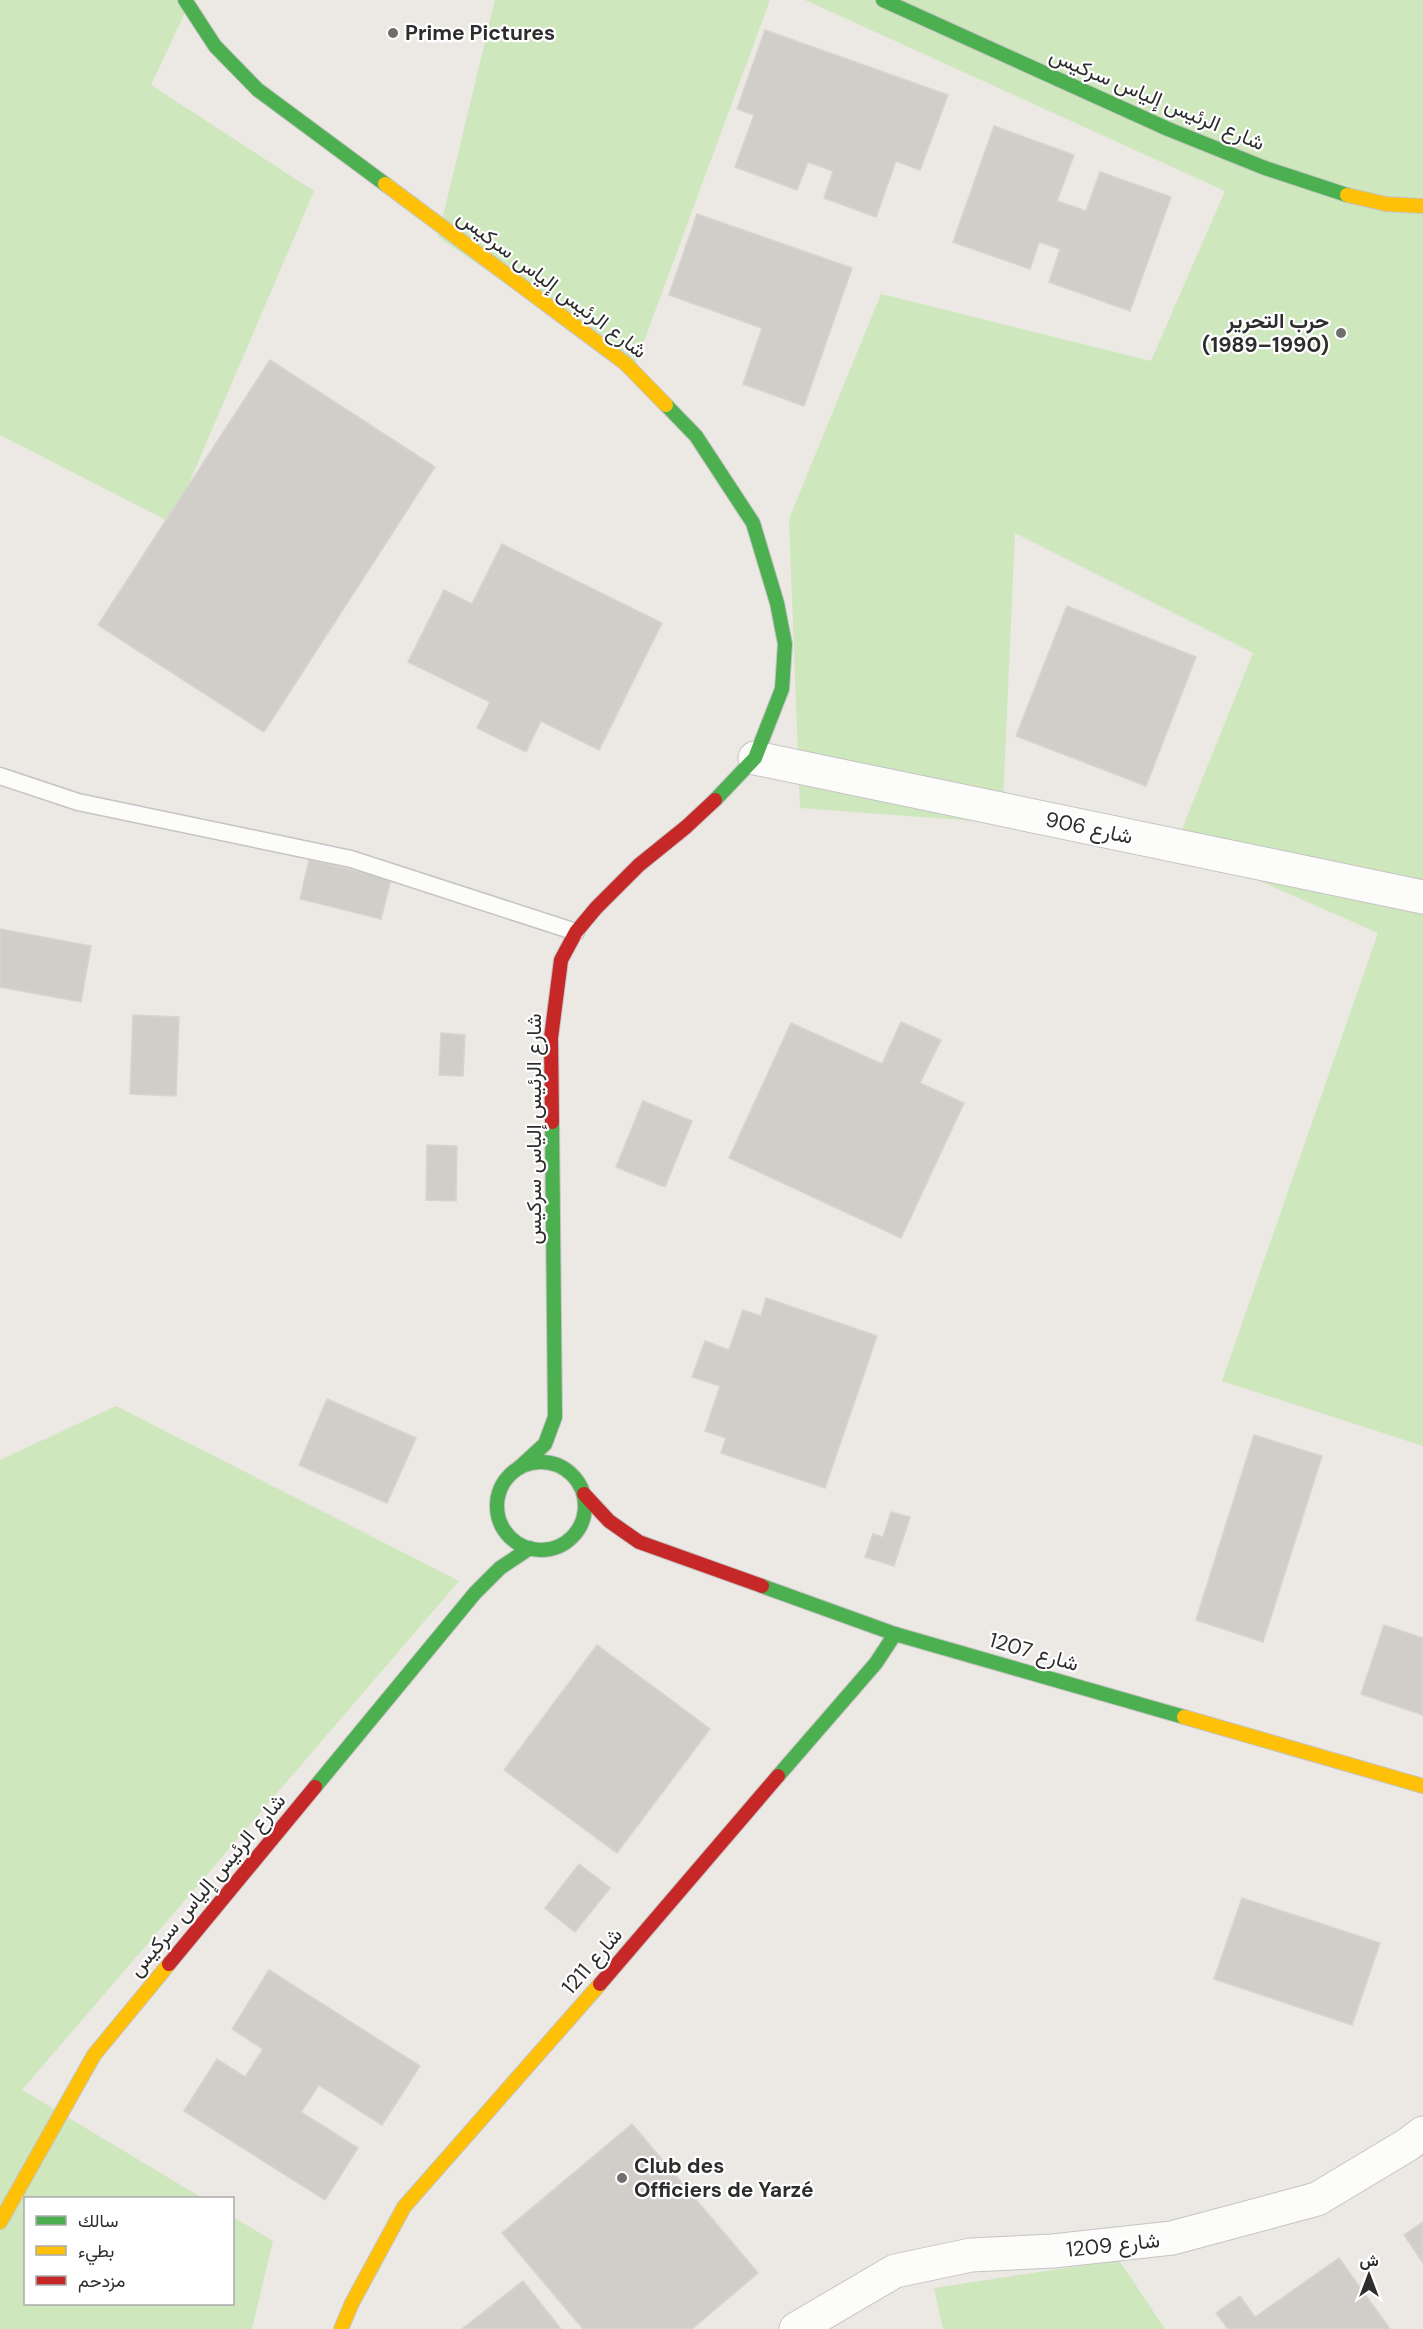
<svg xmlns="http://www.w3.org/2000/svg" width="1423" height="2329" font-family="'DM Sans',Vazirmatn,sans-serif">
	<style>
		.green { fill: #cee7bc }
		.building { fill: #d1ceca; stroke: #d7d4d0; stroke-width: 1.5 }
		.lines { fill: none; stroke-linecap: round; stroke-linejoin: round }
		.lane-casing { stroke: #c5c4c4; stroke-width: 19 }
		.street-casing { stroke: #c5c4c4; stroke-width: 35 }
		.fast-casing { stroke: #c5c4c4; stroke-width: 16 }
		.slow-casing { stroke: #c5c4c4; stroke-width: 16 }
		.jam-casing { stroke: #c5c4c4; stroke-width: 16 }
		.lane { stroke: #fcfcfb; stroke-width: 16 }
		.street { stroke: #fcfcfb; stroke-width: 33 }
		.fast { stroke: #4caf50; stroke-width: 14 }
		.slow { stroke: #ffc107; stroke-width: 14 }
		.jam { stroke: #c62828; stroke-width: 14 }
		.poi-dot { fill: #706e6d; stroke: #fff; stroke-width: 2 }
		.labels { text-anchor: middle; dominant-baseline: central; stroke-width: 4.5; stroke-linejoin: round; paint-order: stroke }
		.poi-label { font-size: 21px; font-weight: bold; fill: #2d2d2d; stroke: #fff; text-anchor: start }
		.street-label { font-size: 21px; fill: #2d2d2d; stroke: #fff }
	</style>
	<rect width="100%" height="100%" fill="#ece8e4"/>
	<g class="green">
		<path d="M0 0H191L151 85 314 191 172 523 0 435Z"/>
		<path d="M495 0H770L633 371 438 237Z"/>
		<path d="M805 0H1423V1446L1222 1381 1378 933 1176 844 1253 653 1015 533 1002 823 800 808 789 519 881 294 1151 361 1225 191Z"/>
		<path d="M116 1406 459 1581 22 2090 202 2198H26V2304H232L233 2217 273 2241 252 2329H0V1460Z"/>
		<path d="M1119 2260 1165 2329H943L934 2288Z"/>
	</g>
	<g class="building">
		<path d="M765 30 948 95 920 170 896 161 876 217 824 198 833 171 808 162 797 190 735 167 754 115 737 109Z"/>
		<path d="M994 126 1074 155 1057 201 1086 211 1100 172 1171 197 1130 311 1049 282 1060 249 1039 242 1030 269 953 242Z"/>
		<path d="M697 214 852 268 804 406 743 384 762 328 669 295Z"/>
		<path d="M270 360 435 467 264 732 98 625Z"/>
		<path d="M502 544 662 623 599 750 541 721 526 752 477 728 490 702 408 662 444 590 472 604Z"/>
		<path d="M1067 606 1196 657 1146 786 1016 736Z"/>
		<path d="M309 860 391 879 381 919 300 899Z"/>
		<path d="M0 929 91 946 81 1002 0 987Z"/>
		<path d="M133 1015 179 1017 176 1096 130 1094Z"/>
		<path d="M901 1022 941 1040 920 1083 964 1103 901 1238 729 1158 791 1023 882 1064Z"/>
		<path d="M441 1033 465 1035 463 1076 439 1075Z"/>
		<path d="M643 1101 692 1121 665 1187 616 1167Z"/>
		<path d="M427 1145 457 1146 456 1201 426 1200Z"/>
		<path d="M766 1298 877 1336 825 1488 721 1453 726 1438 705 1431 720 1386 692 1377 705 1341 729 1350 743 1310 761 1316Z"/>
		<path d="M327 1399 416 1438 387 1503 299 1465Z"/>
		<path d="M1254 1435 1322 1456 1263 1642 1196 1620Z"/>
		<path d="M891 1512 910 1517 894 1566 865 1557 873 1534 883 1537Z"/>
		<path d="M1384 1625 1423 1638V1715L1361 1694Z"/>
		<path d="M597 1645 710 1729 617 1853 504 1770Z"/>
		<path d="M579 1864 610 1888 575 1932 545 1908Z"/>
		<path d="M1242 1898 1380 1943 1352 2025 1214 1979Z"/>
		<path d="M269 1970 420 2066 382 2125 319 2085 301 2112 358 2148 325 2200 184 2111 217 2059 245 2077 263 2049 232 2029Z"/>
		<path d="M632 2124 758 2273 692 2329H583L502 2233Z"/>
		<path d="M1423 2222V2263L1404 2235Z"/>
		<path d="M1339 2258 1390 2329H1228L1216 2313 1240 2296 1255 2317Z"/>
		<path d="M523 2281 561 2329H462Z"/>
	</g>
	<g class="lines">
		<g class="lane-casing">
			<path id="lane" d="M0 776 78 802 351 859 576 932"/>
		</g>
		<g class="street-casing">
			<g id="street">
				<path d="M755 758 1423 897"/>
				<path d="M796 2329 895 2271 971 2255 1053 2251 1172 2238 1317 2199 1407 2145 1423 2133"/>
			</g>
		</g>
		<g class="fast-casing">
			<g id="fast">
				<path d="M185 0 215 46 258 90 385 184"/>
				<path d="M883 0 1168 129 1265 168 1347 195"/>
				<path d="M666 405 696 436 753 523 777 603 785 644 782 689 755 758 715 800"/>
				<circle cx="541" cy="1506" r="44"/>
				<path d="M520 1467 545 1444 555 1417 552 1122"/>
				<path d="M762 1586 895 1634 1184 1717"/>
				<path d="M778 1776 876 1663 895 1634"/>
				<path d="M315 1787 475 1593 500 1568 530 1548"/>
			</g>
		</g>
		<g class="slow-casing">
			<g id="slow">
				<path d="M385 184 625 363 666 405"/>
				<path d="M1347 195 1386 204 1423 206"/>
				<path d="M1184 1717 1423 1786"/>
				<path d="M0 2222 94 2055 169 1964"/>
				<path d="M341 2329 352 2303 404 2207 600 1984"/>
			</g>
		</g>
		<g class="jam-casing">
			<g id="jam">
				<path d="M552 1122 551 1038 561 960 576 932 596 908 639 865 686 827 715 800"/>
				<path d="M584 1494 609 1521 639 1542 762 1586"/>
				<path d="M169 1964 315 1787"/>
				<path d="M600 1984 778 1776"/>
			</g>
		</g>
		<use href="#lane" class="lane"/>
		<use href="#street" class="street"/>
		<use href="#fast" class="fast"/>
		<use href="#slow" class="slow"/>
		<use href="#jam" class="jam"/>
	</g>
	<g class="poi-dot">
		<circle cx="393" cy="33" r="6"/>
		<circle cx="1341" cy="333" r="6"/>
		<circle cx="622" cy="2178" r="6"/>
	</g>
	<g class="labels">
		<g class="poi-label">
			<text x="405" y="33">Prime Pictures</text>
			<text x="1329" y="321" text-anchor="end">حرب التحرير<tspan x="1329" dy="24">(1989–1990)</tspan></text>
			<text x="634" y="2166">Club des<tspan x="634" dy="24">Officiers de Yarzé</tspan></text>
		</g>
		<g class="street-label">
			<text transform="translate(1157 99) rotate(23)">شارع الرئيس إلياس سركيس</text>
			<text transform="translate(552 284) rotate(37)">شارع الرئيس إلياس سركيس</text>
			<text transform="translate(1089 828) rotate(12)">شارع 906</text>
			<text transform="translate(534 1129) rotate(-90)">شارع الرئيس إلياس سركيس</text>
			<text transform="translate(1034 1652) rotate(16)">شارع 1207</text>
			<text transform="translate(207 1885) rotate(-50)">شارع الرئيس إلياس سركيس</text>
			<text transform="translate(592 1961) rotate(-49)">شارع 1211</text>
			<text transform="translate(1113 2245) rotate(-6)">شارع 1209</text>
		</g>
	</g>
	<rect x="24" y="2197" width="210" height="108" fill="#ffffff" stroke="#ababab" stroke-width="1.5"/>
	<rect x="36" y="2216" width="30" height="9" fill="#4caf50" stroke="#ababab" stroke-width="1.5"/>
	<text x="78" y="2227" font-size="18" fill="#2d2d2d">سالك</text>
	<rect x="36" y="2246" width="30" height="9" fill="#ffc107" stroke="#ababab" stroke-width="1.5"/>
	<text x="78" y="2257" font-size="18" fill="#2d2d2d">بطيء</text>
	<rect x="36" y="2276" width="30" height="9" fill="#c62828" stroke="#ababab" stroke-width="1.5"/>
	<text x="78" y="2287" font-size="18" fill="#2d2d2d">مزدحم</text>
	<g transform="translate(1369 2275)" stroke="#ffffff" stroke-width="4.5" paint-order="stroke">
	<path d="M0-4.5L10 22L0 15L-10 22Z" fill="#2d2d2d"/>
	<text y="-9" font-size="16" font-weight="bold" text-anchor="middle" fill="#2d2d2d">ش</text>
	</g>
</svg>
